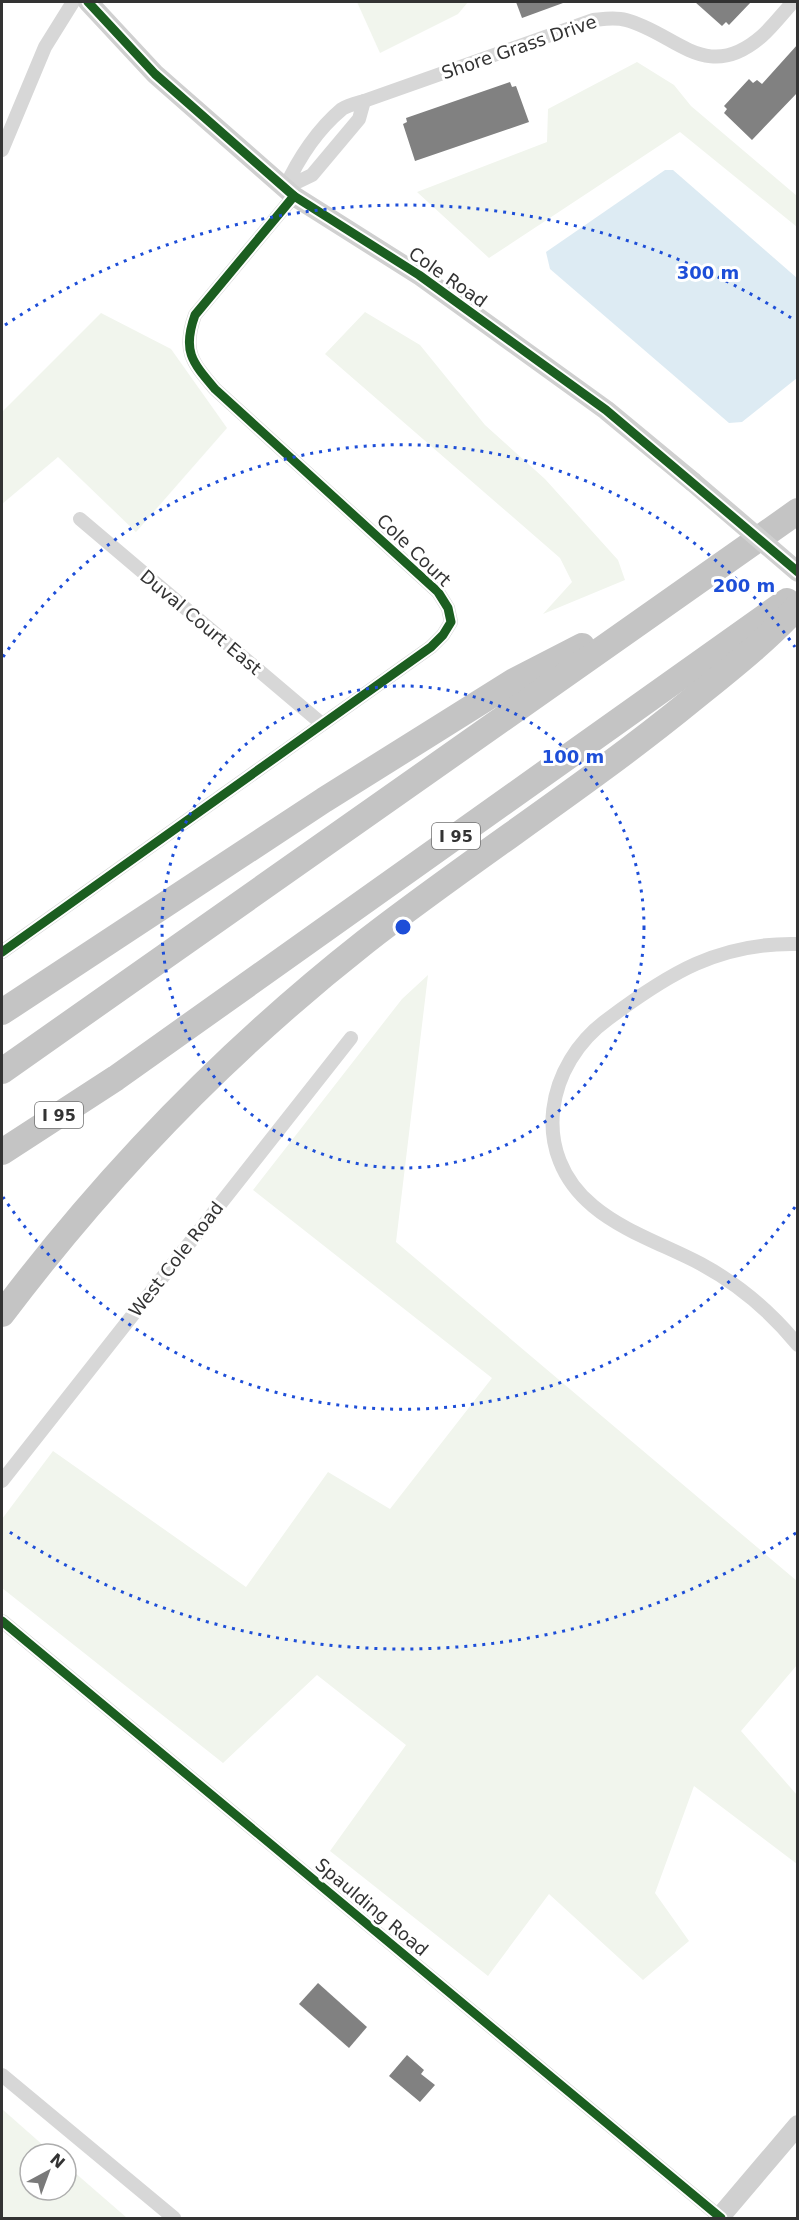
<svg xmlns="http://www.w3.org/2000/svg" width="799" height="2220" font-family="'DejaVu Sans',sans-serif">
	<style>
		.green { fill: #f1f5ed }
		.water { fill: #ddebf3 }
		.building { fill: #818181 }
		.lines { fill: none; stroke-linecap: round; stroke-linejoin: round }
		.street { stroke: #d7d7d7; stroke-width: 14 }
		.secondary { stroke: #d0d0d0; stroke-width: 20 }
		.highway { stroke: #c4c4c4; stroke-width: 26 }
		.secondary-bridge { stroke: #d0d0d0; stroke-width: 20 }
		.cycleway-casing { stroke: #fff; stroke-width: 13 }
		.cycleway { stroke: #1b5e20; stroke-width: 9 }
		.ring { fill: none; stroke: #1d4ed8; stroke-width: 3; stroke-dasharray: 3 6 }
		.labels { text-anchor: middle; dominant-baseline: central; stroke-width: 6; stroke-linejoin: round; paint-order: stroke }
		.shield { fill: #fff; stroke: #707070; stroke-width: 1.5 }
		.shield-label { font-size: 16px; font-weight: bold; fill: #333 }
		.street-label { font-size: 18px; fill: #333; stroke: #fff }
		.centre { fill: #1d4ed8; stroke: #fff; stroke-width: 3 }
		.ring-label { font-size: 18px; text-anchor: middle; font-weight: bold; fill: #1d4ed8; stroke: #fff; stroke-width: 6; stroke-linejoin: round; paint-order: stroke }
	</style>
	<rect width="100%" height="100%" fill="#fff"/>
	<g class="green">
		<path d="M357 2H468L458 14 380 53Z"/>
		<path d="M637 62 674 85 691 106 797 196V227L680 132 489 258 417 192 547 142 548 109Z"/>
		<path d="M365 312 420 345 485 425 545 479 618 560 625 580 543 614 572 582 560 558 325 354Z"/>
		<path d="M101 313 171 349 227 428 136 532 58 457 2 504V412Z"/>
		<path d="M428 975 396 1242 797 1581V1665L741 1731 797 1795V1864L694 1786 655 1893 689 1941 643 1980 549 1894 488 1976 330 1851 406 1745 317 1675 223 1763 2 1588V1519L53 1451 246 1587 328 1472 390 1509 492 1378 253 1190 402 999Z"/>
		<path d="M2 2109 53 2154H30V2190H66V2165L127 2218H2Z"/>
	</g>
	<path class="water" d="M665 170H673L797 278V378L742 422 729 423 550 269 546 252Z"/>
	<g class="building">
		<path d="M516 2H563V3L522 18Z"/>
		<path d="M695 2H751L729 25 726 22 722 26Z"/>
		<path d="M798 44V92L752 140 724 113 727 109 724 106 749 79 753 83 757 80 762 84Z"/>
		<path d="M510 82 512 87 516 86 529 122 415 161 403 124 407 122 406 118Z"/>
		<path d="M318 1983 367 2027 349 2048 299 2004Z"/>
		<path d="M407 2055 424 2070 421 2074 435 2085 420 2102 389 2076Z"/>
	</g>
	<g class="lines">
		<g class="street">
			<path d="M364 101 593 20C604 19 615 17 626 20 676 33 706 85 762 36 773 26 783 13 793 2"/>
			<path d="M364 101 359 119 312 175 285 188C298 159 318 129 342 109 348 105 357 103 364 101Z"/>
			<path d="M2 150 45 47 73 2"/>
			<path d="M80 519 322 724"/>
			<path d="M798 944C719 942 668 974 608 1019 546 1064 529 1153 593 1206 624 1232 665 1245 701 1264 738 1284 771 1312 798 1345"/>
			<path d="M2 952 431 647 443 635 451 622 448 608 438 592 215 389C192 362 182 351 195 315L294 196"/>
			<path d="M2 1481 351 1038"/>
			<path d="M2 1621 721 2218"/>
			<path d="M2 2075 174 2218"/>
		</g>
		<g class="secondary">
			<path d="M88 2 155 74 294 196 419 275 606 410 693 482"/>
			<path d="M719 2218 798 2125"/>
		</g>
		<g class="highway">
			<path d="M2 1012 324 800 514 681 582 646"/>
			<path d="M2 1071 798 511"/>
			<path d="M2 1152 116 1078 787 601"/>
			<path d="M2 1314C106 1176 229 1049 365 942 473 858 588 785 693 699 730 669 766 641 798 606"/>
		</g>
		<path class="secondary-bridge" d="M693 482 798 572"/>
		<g class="cycleway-casing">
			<g id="cycleway">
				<path d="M88 2 155 74 294 196 419 275 606 410 798 572"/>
				<path d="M2 952 431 647 443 635 451 622 448 608 438 592 215 389C192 362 182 351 195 315L294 196"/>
				<path d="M2 1621 721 2218"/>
			</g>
		</g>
		<use href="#cycleway" class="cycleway"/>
	</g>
	<g class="ring">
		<circle cx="403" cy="927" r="241"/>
		<path d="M795 1207A482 482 0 0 1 3 1197M3 657A482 482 0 0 1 795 647"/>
		<path d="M796 1533A722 722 0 0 1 5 1529M5 325A722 722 0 0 1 796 321"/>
	</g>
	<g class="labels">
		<g class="shield">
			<rect x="432" y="823" width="48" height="26" rx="4.5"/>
			<rect x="35" y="1102" width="48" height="26" rx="4.5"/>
		</g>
		<g class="shield-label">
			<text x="456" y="836">I 95</text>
			<text x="59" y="1115">I 95</text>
		</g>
		<g class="street-label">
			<text transform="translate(519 47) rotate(-19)">Shore Grass Drive</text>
			<text transform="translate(448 277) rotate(35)">Cole Road</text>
			<text transform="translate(414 550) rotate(44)">Cole Court</text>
			<text transform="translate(201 622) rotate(40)">Duval Court East</text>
			<text transform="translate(176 1259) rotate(-52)">West Cole Road</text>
			<text transform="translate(372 1907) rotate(40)">Spaulding Road</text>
		</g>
	</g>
	<circle cx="403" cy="927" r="9" class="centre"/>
	<g class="ring-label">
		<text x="708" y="279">300 m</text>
		<text x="744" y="592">200 m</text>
		<text x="573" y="763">100 m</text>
	</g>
	<rect width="799" height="2220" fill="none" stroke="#333333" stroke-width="6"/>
	<g transform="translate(48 2172) rotate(41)"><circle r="28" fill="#ffffff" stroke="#adadad" stroke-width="1.5"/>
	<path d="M0-4.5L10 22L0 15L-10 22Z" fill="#7a7a7a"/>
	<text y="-9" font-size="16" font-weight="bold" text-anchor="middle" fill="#333333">N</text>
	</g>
</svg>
